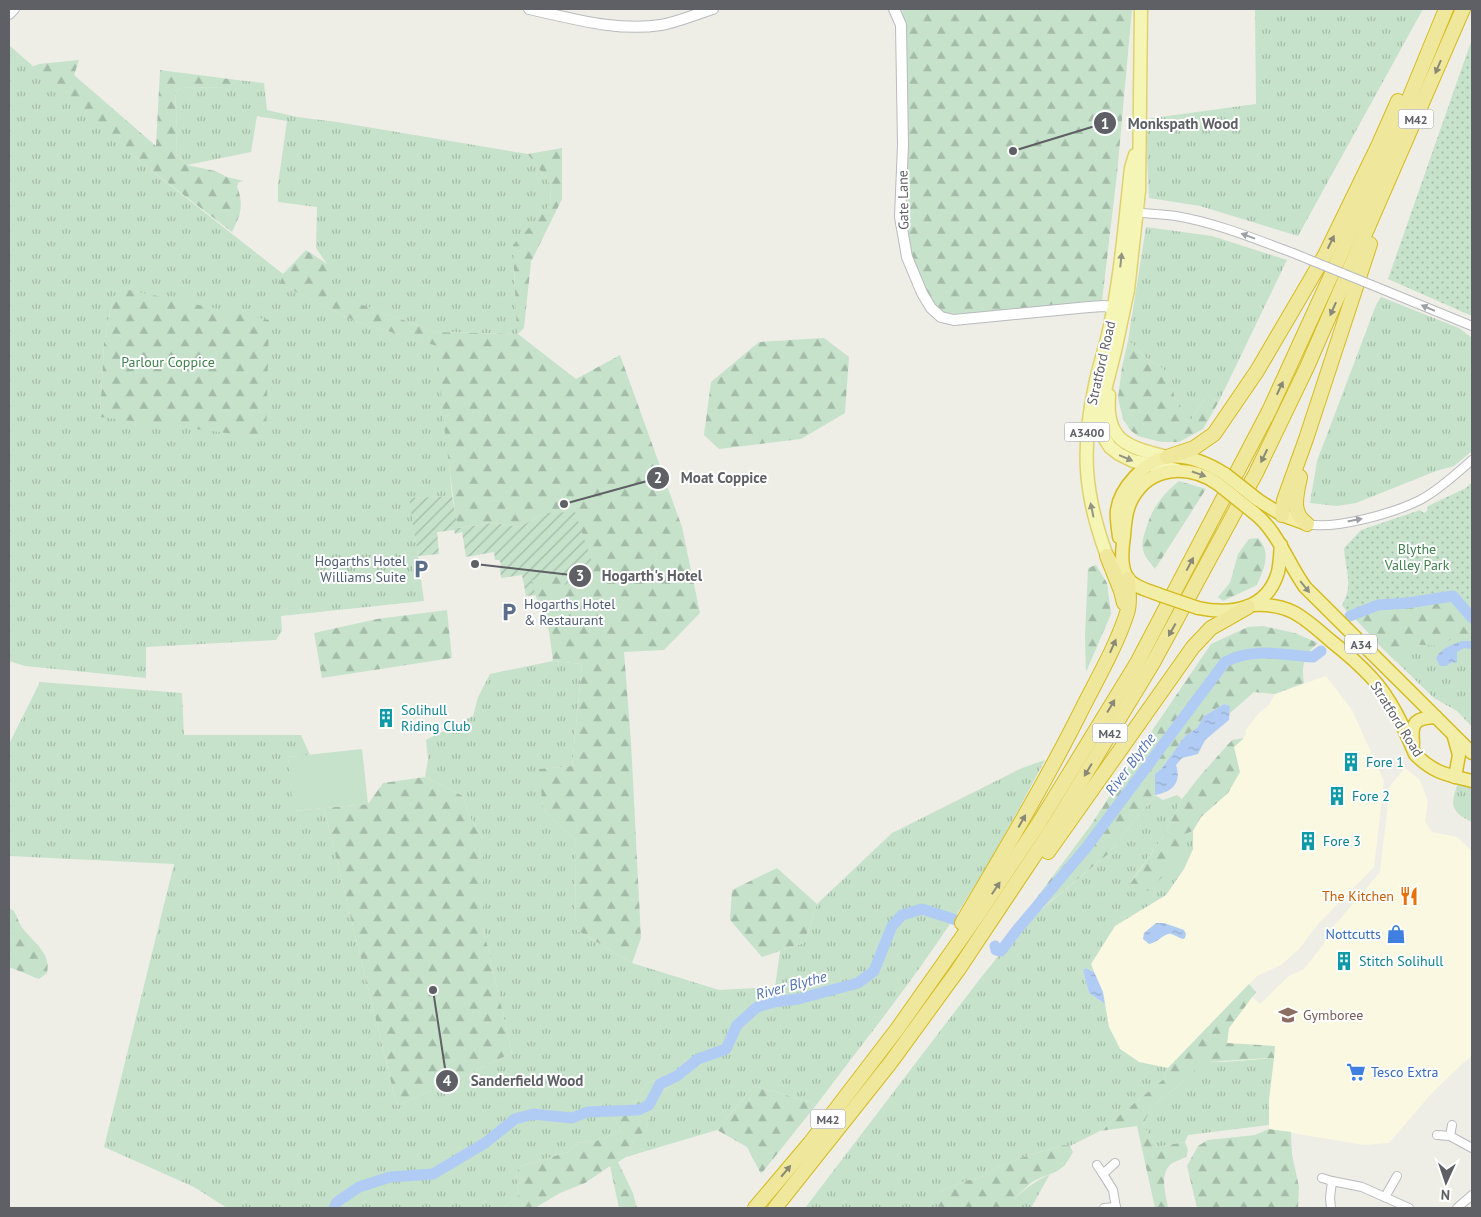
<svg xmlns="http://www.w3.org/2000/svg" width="1481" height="1217" font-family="'PT Sans',sans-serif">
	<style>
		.commercial { fill: #faf8e0 }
		.grass { fill: url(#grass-tufts); fill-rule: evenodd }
		.forest { fill: url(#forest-firs) }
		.park { fill: url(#park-dots) }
		.garden { fill: url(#garden-furrows) }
		.pitch { fill: #c6e2cb }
		.water { fill: url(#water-ripples) }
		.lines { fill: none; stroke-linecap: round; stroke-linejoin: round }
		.river { stroke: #b1ccf4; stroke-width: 11 }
		.minor-casing { stroke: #b8babe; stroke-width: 10 }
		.tertiary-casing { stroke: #b8babe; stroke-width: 12 }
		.primary-casing { stroke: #dfd26e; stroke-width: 15 }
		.trunk-casing { stroke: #d6bb1e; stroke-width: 15 }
		.motorway-casing { stroke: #d6bb1e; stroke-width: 16 }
		.minor { stroke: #fff; stroke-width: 8 }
		.tertiary { stroke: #fff; stroke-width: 10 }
		.primary { stroke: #f5f5b5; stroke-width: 12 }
		.trunk { stroke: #f2eea8; stroke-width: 12 }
		.motorway { stroke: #efe89c; stroke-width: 14 }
		.minor-bridge-casing { stroke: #b8babe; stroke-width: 10; stroke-linecap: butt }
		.trunk-bridge-casing { stroke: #d6bb1e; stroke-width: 15; stroke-linecap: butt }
		.minor-bridge { stroke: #fff; stroke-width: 8 }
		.trunk-bridge { stroke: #f2eea8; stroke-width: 12 }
		.oneway { fill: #8a8976 }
		.oneway2 { fill: #9ea0a3 }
		.oneway3 { fill: #939481 }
		.oneway4 { fill: #92927c }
		.labels { text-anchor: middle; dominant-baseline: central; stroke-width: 4; stroke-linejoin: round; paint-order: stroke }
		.shield { fill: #fff; stroke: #8e9093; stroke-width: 1 }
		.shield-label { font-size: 12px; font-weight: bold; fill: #5e6065 }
		.street-label { font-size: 14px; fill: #5e6065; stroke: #fff }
		.park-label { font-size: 14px; fill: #41804e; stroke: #fff }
		.service-label { font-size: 14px; fill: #4e5e75; stroke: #fff; text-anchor: end }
		.culture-label { font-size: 14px; fill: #0d838f; stroke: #fff; text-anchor: start }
		.food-label { font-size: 14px; fill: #c56008; stroke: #fff; text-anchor: end }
		.shop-label { font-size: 14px; fill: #366cbe; stroke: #fff; text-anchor: end }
		.education-label { font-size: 14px; fill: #785e54; stroke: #fff; text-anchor: start }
		.water-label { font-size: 15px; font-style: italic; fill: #5675b4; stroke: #fff }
		.leader { fill: none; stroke: #5e6065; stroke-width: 2 }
		.callout-dot { fill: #5e6065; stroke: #fff; stroke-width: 2 }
		.mark-label { font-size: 15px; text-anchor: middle; font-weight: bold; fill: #fff }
		.callout-label { font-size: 15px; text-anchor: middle; font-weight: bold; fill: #5e6065; stroke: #fff; stroke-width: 4; stroke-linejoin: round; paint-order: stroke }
	</style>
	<defs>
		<pattern id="grass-tufts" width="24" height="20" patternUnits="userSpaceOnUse" patternTransform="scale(1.25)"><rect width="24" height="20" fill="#c6e2cb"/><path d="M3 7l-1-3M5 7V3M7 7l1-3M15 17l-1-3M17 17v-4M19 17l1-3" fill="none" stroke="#a4bba8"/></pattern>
		<pattern id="forest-firs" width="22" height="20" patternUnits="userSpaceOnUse" patternTransform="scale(1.25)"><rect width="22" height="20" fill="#c6e2cb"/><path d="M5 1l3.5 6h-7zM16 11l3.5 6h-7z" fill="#a4bba8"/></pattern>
		<pattern id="park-dots" width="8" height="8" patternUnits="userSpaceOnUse" patternTransform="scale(1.25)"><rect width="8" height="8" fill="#c6e2cb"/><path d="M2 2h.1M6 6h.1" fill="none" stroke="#a4bba8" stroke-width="1.8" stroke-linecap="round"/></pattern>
		<pattern id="garden-furrows" width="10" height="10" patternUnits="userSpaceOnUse" patternTransform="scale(1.25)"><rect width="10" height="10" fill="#c6e2cb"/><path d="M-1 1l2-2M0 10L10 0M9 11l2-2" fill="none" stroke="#a4bba8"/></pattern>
		<pattern id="water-ripples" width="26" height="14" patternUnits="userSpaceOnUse" patternTransform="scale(1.25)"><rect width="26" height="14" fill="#b1ccf4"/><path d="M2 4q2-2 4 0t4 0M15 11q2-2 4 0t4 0" fill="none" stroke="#93a9c9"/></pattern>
	</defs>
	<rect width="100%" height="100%" fill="#eeeee7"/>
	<g class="commercial">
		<path d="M1326 676 1352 710 1384 781 1374 867 1318 924 1299 949 1281 965 1257 976 1168 1068 1139 1062 1120 1049 1109 1027 1103 992 1091 964 1115 926 1166 895 1184 869 1193 849V831L1201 817 1228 793 1234 746 1240 742 1246 734 1245 731 1258 714 1269 705 1275 694Z"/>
		<path d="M1405 768 1420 780 1428 802 1425 821 1432 832 1457 837 1472 851V1056L1462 1064 1432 1093 1389 1143 1364 1145 1269 1129V1100L1227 1043 1229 1028 1252 997 1260 1004 1289 976 1304 969 1323 945 1329 932 1380 872 1390 786Z"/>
	</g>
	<g class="grass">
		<path d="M1255 9H1423L1298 236 1200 206 1149 198 1145 119 1256 104Z"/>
		<path d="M9 45 147 167 283 274 281 284 355 321 438 346 452 496 410 498 424 601 281 616 282 631 276 640 146 647V678L25 666 9 661ZM113 297 100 416 104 343Z"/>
		<path d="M237 80 264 83 267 110 297 117 337 122 528 154 550 184 551 204 542 214 514 271 518 334 436 332 326 292 327 264 316 248 317 207 278 202V184L287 121 257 116 251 152 187 165 176 154 177 129 175 92 181 88 229 87Z"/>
		<path d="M1146 227 1212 236 1287 260 1219 401 1207 395 1191 420C1183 415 1177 405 1174 395 1173 390 1174 385 1171 380 1162 363 1156 367 1145 357 1139 352 1136 346 1128 341Z"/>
		<path d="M1381 297 1459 328 1472 338V451L1454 466 1436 471 1356 503 1337 506 1310 503 1317 461 1376 305Z"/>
		<path d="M1378 605 1472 618V727L1457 711 1434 698 1378 644Z"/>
		<path d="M553 661 582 664 572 766 540 769 543 809 576 841 575 929 632 963 719 990 775 987 780 951 804 943 817 904 892 833 1022 768 1045 760C1016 814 988 868 954 918 912 982 863 1043 817 1104L754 1086 717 1130 626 1157 634 1140 645 1131 658 1093 677 1083 669 1075 647 1083 633 1105 613 1116 622 1131 596 1141 578 1143 568 1152 519 1167 516 1175 519 1195 504 1208H227L194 1187 104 1147 174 864 9 856V744L40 682 182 693 184 735H301L310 755 288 757 294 811 324 808 397 1106 512 1053 483 927V839L471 819 463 796 425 777 428 759 426 740 473 716 478 697 490 674Z"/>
		<path d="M1458 783 1472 786V822C1450 812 1450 804 1458 783Z"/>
		<path d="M1155 795 1163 800 1177 795 1182 799 1163 837 1130 883 1185 834 1193 831V849L1184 869 1166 895 1115 926 1091 964 1094 972 1086 968 1083 970 1089 993 1105 1004 1109 1027 1120 1049 1139 1062 1168 1068 1164 1079 1100 1131 1070 1146 1064 1145 1017 1159 998 1167 985 1176 965 1181 940 1192 959 1208H805L979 980 1025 923 1108 854Z"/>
		<path d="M1274 1058 1269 1100V1125L1188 1135 1185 1142 1157 1147 1143 1125 1151 1107 1178 1086 1203 1061 1224 1062Z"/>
		<path d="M1050 1174 1031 1208H1014V1199C1026 1188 1036 1181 1050 1174Z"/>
	</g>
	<g class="forest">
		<path d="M902 9H1132L1117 174 1102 301 984 313 942 314 928 299 911 257 907 215 905 34Z"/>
		<path d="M79 60 74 75 156 146 160 70 237 80 229 87 181 88 175 92 177 129 176 154 187 165 215 171 227 177 244 181 239 182 237 186C244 206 241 214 232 232L147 167 32 67 39 64Z"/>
		<path d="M562 148V199L531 262 524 328 518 334 576 379 620 355 682 527 700 613 664 650 624 652 631 742 641 938 632 963 575 929 576 841 543 809 539 769 572 766 582 664 553 661 549 631 530 581 560 571 565 585 544 513 520 527 493 523 457 528 444 425 437 346 355 321 280 284 283 274 306 250 327 264V292L436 332 517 334 513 245 551 204 550 184 528 154Z"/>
		<path d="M125 289 269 320 266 438 100 417 104 343 113 297Z"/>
		<path d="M824 338 849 357 845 413 801 439 719 449 704 435 711 382 759 342Z"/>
		<path d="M1128 341C1136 346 1139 352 1145 357 1156 367 1162 363 1171 380 1174 384 1173 390 1174 395 1177 404 1183 415 1191 420L1207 395 1219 401 1203 429 1179 442H1161L1138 436 1130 430 1123 419 1118 398 1122 367Z"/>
		<path d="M1179 481 1206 489 1155 569C1151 564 1146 558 1144 553 1141 544 1143 537 1146 529 1152 508 1162 495 1179 481Z"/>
		<path d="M1258 538C1272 553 1264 569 1257 585L1223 601 1218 597 1230 583 1238 554 1249 539Z"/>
		<path d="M1096 565 1107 583 1111 614 1086 672 1085 637 1088 568Z"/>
		<path d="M1472 582V633L1458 636 1439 646 1411 644 1395 661 1342 605Z"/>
		<path d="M447 610 452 658 322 678 314 633 377 619Z"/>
		<path d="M1263 626 1295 633 1318 643C1304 654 1301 666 1304 683L1275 694 1254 692 1229 714 1230 706 1224 704 1204 716 1197 728 1185 736 1162 768 1155 774V795L1108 854 1029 919 1026 912 1091 825 1145 741 1211 644 1248 627Z"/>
		<path d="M1244 738 1234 747 1240 772 1228 793 1201 817 1193 831 1185 834 1183 855 1149 891 1130 884 1163 837 1182 799 1200 776 1232 740Z"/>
		<path d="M425 777 463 796 471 819 483 839V927L512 1053 397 1106 324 808 368 804 383 783Z"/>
		<path d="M777 868 817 904 804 943 762 957 730 920 732 890Z"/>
		<path d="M9 908 14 911C17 916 18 921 21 926 31 941 52 952 47 973L39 979 9 967Z"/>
		<path d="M1249 984 1256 992 1229 1028 1227 1043 1275 1046 1274 1058 1203 1062 1178 1086 1151 1107 1143 1125 1157 1147 1185 1142 1188 1150 1186 1157C1182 1159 1175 1161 1171 1164 1159 1174 1166 1195 1168 1208H1155L1137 1126 1100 1131 1164 1079 1168 1068Z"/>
		<path d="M669 1075 677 1083 658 1093 645 1131 634 1140 626 1157 618 1162 633 1193 637 1208H619L610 1166 585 1183 560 1193 535 1208H504L519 1195 516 1175 519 1167 568 1152 578 1143 596 1141 622 1131 613 1116 633 1105 647 1083Z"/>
		<path d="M754 1086 817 1104 761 1174 747 1147 717 1130Z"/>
		<path d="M1269 1129 1291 1132 1292 1154 1299 1187 1298 1208H1197L1187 1166 1198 1146 1208 1140 1255 1135Z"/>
		<path d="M1064 1145 1070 1146 1073 1152C1060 1177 1053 1170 1032 1182 1026 1187 1020 1193 1014 1199V1208H937L940 1192 965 1181 985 1176 998 1167 1017 1159Z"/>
	</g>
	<g class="park">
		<path d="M1472 39V316L1388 279Z"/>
		<path d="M1472 482V618L1452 596 1407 603 1378 605 1350 616 1342 605C1354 584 1345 570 1344 548L1361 530 1420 510 1424 513 1427 511 1428 506 1466 488Z"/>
	</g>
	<path class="garden" d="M452 496 458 528 493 523 520 527 544 513 575 512 593 565 565 585 560 571 531 581 536 595 526 596 522 575 501 578 500 569 501 563 499 560H495L494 552 466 557 462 532 455 534 454 530 437 532 439 554 418 556 409 498Z"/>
	<path class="pitch" d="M362 749 368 804 293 811 288 757Z"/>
	<g class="water">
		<path d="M1463 641H1472V649L1464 648 1457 652V662L1451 663 1446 666H1440L1436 658C1441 648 1453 644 1463 641Z"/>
		<path d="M1224 704 1230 706 1229 720 1205 740 1198 754 1182 758 1176 765C1182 783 1172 792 1155 795V774L1162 768 1185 736 1197 728 1204 716Z"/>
		<path d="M1156 923H1164L1184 930 1186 934 1185 938 1183 939C1179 938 1175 935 1171 934 1165 932 1158 943 1149 944L1143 939 1144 933Z"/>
		<path d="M1086 968 1094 972 1103 992 1105 1004 1089 993 1083 970Z"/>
	</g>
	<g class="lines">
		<g class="river">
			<path d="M1350 616 1378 605 1407 603 1453 596 1472 618"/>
			<path d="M995 946 996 950 1001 951 1016 931 1086 848 1225 662C1253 647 1283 655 1313 657L1321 651"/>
			<path d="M334 1208 337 1202 359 1187 390 1177 433 1174 485 1143 515 1119 533 1114 572 1118 587 1112 638 1110 649 1105 660 1084 677 1076 698 1059 726 1049 737 1025 757 1007 774 1002 798 999 858 983 874 971 892 926 902 915 922 909 956 920"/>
		</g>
		<g class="minor-casing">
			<g id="minor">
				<path d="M1134 212C1148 214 1162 214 1176 216 1217 223 1255 239 1293 253"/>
				<path d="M1384 290 1472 326"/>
				<path d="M1307 524C1335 530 1394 513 1420 500 1438 491 1457 473 1472 460"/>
				<path d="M1437 1135 1450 1136 1472 1148"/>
				<path d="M1450 1136 1452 1125"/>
				<path d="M1115 1163 1103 1174 1113 1190 1116 1208"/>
				<path d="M1097 1165 1103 1174"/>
				<path d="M1322 1178 1332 1181"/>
				<path d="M1385 1197 1397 1176"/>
				<path d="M1104 1208 1116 1207"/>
				<path d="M1331 1208 1330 1198 1332 1181 1362 1187 1409 1208"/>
				<path d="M1457 1208 1472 1195"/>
			</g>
		</g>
		<g class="tertiary-casing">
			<g id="tertiary">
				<path d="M529 9C571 18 617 32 661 25 678 22 696 14 713 9"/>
				<path d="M894 9 901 25 903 145 900 217 907 257 922 293 931 308 941 317 954 320 1089 307 1104 306 1121 309"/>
				<path d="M9 14 14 9"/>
			</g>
		</g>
		<g class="primary-casing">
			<g id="primary">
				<path d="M1141 9 1139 191 1128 290 1115 351 1100 410 1099 421 1105 439 1110 447 1119 454 1133 461 1177 470"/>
				<path d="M1109 395C1105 442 1128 447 1167 457"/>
				<path d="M1112 563 1107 556C1084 494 1081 450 1095 385 1099 365 1106 346 1110 326 1121 274 1125 221 1131 168L1135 155"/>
			</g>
		</g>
		<g class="trunk-casing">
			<g id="trunk">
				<path d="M1258 500 1282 515 1307 524"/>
				<path d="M1253 512C1278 531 1287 562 1305 587L1472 753"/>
				<path d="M1119 537C1118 528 1116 519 1117 510 1120 488 1145 461 1167 457 1187 454 1209 464 1225 474"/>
				<path d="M1160 595C1151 591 1132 587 1127 577 1120 566 1122 549 1124 536 1125 523 1126 510 1132 499 1151 464 1190 465 1218 484"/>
				<path d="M1253 605C1291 603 1304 618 1331 641 1345 652 1359 664 1371 677 1391 698 1404 728 1415 754 1433 773 1448 775 1472 781"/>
				<path d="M1198 608C1231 615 1267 610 1278 572 1280 563 1280 554 1281 545"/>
				<path d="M1454 737 1459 755 1455 777"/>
				<path d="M1413 744C1411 723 1414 718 1436 717"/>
			</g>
		</g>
		<g class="motorway-casing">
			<g id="motorway">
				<path d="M1167 457 1194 448 1214 434 1257 371 1325 255 1379 144 1398 101"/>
				<path d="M1300 477C1297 494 1290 512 1307 524"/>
				<path d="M1282 515 1284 500 1306 439 1370 244"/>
				<path d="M1107 556 1121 591 1124 603"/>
				<path d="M1048 852 1193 647 1211 628 1248 607"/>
				<path d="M962 923C1005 850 1048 778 1085 703 1100 674 1117 644 1127 613 1131 602 1128 590 1128 579"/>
				<path d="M755 1208 810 1143 898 1028 977 916 1039 823 1137 663 1269 411 1383 162 1446 9"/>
				<path d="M775 1208 891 1062 958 970 1054 826 1154 661 1256 473 1307 367 1463 9"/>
			</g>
		</g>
		<use href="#minor" class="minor"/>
		<use href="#tertiary" class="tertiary"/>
		<use href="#primary" class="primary"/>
		<use href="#trunk" class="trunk"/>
		<use href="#motorway" class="motorway"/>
		<g class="minor-bridge-casing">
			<path id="minor-bridge" d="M1293 253 1384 290"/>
		</g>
		<g class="trunk-bridge-casing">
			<g id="trunk-bridge">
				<path d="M1225 474 1258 500"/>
				<path d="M1218 484 1253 512"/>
				<path d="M1160 595 1198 608"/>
			</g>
		</g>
		<use href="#minor-bridge" class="minor-bridge"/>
		<use href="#trunk-bridge" class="trunk-bridge"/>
	</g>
	<defs><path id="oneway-solid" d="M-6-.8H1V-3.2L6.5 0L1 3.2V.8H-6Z" transform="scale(1.25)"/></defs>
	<g class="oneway">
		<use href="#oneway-solid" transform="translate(1438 67) rotate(113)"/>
		<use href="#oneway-solid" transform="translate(1331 242) rotate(-64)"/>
		<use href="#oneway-solid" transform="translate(1333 309) rotate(114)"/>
		<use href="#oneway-solid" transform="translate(1280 388) rotate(-65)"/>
		<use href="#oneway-solid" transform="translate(1264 456) rotate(116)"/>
		<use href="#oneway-solid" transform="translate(1190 564) rotate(-62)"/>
		<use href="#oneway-solid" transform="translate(1172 630) rotate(119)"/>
		<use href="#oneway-solid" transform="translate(1113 646) rotate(-66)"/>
		<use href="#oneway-solid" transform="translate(1111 706) rotate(-59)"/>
		<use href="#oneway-solid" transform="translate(1088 770) rotate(121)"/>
		<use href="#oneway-solid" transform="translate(1022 821) rotate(-61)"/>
		<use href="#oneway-solid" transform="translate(996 888) rotate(-56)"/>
		<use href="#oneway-solid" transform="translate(786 1171) rotate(-50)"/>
	</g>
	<g class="oneway2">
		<use href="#oneway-solid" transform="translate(1248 236) rotate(-160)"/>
		<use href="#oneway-solid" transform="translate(1428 308) rotate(-157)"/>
		<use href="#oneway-solid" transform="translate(1355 520) rotate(-11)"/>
	</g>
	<g class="oneway3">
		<use href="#oneway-solid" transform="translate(1121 260) rotate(-84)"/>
		<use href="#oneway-solid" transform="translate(1126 458) rotate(23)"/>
		<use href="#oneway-solid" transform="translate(1092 510) rotate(-102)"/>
	</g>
	<g class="oneway4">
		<use href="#oneway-solid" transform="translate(1199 474) rotate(19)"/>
		<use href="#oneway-solid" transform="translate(1305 587) rotate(51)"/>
	</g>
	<defs>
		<g id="parking-bare" transform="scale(1.5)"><path d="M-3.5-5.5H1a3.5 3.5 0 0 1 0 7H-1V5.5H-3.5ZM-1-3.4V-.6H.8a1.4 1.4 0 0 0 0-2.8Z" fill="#5c6f8a" stroke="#fff" stroke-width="2.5" paint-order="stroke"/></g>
		<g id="building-bare" transform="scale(1.5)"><path d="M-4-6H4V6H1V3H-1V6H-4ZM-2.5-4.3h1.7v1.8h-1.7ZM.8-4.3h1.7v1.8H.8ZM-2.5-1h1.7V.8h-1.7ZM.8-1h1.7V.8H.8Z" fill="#0f9aa8" stroke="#fff" stroke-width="2.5" paint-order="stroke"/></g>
		<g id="restaurant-bare" transform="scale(1.5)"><path d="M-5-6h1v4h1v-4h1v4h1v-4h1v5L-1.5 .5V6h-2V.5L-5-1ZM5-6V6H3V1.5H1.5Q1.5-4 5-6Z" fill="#e8710a" stroke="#fff" stroke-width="2.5" paint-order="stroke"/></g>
		<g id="shop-bare" transform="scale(1.5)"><path d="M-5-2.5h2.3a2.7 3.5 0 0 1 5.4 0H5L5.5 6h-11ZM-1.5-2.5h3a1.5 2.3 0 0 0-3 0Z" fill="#3f7fe0" stroke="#fff" stroke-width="2.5" paint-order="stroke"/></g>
		<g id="school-bare" transform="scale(1.5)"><path d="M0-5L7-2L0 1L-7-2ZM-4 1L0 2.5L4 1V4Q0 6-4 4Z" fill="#8d6e63" stroke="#fff" stroke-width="2.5" paint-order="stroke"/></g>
		<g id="supermarket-bare" transform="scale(1.5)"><path d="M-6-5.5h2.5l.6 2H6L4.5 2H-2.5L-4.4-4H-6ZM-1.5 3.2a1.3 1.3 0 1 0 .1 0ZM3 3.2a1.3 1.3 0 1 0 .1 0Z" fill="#3f7fe0" stroke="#fff" stroke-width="2.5" paint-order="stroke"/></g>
	</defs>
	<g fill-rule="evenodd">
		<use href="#parking-bare" x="421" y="569"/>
		<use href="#parking-bare" x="509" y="612"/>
		<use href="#building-bare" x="386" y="718"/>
		<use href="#building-bare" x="1351" y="762"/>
		<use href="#building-bare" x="1337" y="796"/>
		<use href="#building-bare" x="1308" y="841"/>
		<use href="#restaurant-bare" x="1409" y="896"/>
		<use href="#shop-bare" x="1396" y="934"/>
		<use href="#building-bare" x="1344" y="961"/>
		<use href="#school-bare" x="1288" y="1015"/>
		<use href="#supermarket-bare" x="1356" y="1072"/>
	</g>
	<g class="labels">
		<g class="shield">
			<rect x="1398.5" y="109.5" width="35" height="19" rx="4"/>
			<rect x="1064.5" y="422.5" width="45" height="19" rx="4"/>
			<rect x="1345" y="634.5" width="32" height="19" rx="4"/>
			<rect x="1092.5" y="723.5" width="35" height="19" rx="4"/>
			<rect x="810.5" y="1109.5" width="35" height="19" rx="4"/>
		</g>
		<g class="shield-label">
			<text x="1416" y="119">M42</text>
			<text x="1087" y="432">A3400</text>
			<text x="1361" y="644">A34</text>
			<text x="1110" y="733">M42</text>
			<text x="828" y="1119">M42</text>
		</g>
		<g class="street-label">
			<text transform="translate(903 200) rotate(-91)">Gate Lane</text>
			<text transform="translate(1101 363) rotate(-77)">Stratford Road</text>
			<text transform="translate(1397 719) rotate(58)">Stratford Road</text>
		</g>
		<g class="park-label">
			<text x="168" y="362">Parlour Coppice</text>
			<text x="1417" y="549">Blythe<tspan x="1417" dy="16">Valley Park</tspan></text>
		</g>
		<g class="service-label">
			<text x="406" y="561">Hogarths Hotel<tspan x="406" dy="16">Williams Suite</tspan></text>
			<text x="524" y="604" text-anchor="start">Hogarths Hotel<tspan x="524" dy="16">&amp; Restaurant</tspan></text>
		</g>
		<g class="culture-label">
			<text x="401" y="710">Solihull<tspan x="401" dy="16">Riding Club</tspan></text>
			<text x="1366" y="762">Fore 1</text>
			<text x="1352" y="796">Fore 2</text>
			<text x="1323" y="841">Fore 3</text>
			<text x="1359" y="961">Stitch Solihull</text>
		</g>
		<g class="food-label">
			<text x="1394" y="896">The Kitchen</text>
		</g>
		<g class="shop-label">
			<text x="1381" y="934">Nottcutts</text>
			<text x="1371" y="1072" text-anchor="start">Tesco Extra</text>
		</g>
		<g class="education-label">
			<text x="1303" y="1015">Gymboree</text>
		</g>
		<g class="water-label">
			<text transform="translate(1130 764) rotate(-53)">River Blythe</text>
			<text transform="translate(791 985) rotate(-15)">River Blythe</text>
		</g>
	</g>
	<path class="leader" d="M1013 151L1105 123M564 504L658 478M475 564L580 576M433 990L447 1081"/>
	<g class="callout-dot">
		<circle cx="1013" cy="151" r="5"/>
		<circle cx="564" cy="504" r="5"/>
		<circle cx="475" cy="564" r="5"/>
		<circle cx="433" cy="990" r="5"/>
		<circle cx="1105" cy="123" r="12"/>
		<circle cx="658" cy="478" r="12"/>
		<circle cx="580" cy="576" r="12"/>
		<circle cx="447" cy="1081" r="12"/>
	</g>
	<g class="mark-label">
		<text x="1105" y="129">1</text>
		<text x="658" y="483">2</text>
		<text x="580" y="581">3</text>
		<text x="447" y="1086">4</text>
	</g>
	<g class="callout-label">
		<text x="1183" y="129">Monkspath Wood</text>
		<text x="724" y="483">Moat Coppice</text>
		<text x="652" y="581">Hogarth's Hotel</text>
		<text x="527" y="1086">Sanderfield Wood</text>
	</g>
	<rect width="1481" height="1217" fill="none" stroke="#5e6065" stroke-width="20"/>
	<g transform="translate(1446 1182) rotate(183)" stroke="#ffffff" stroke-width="4" paint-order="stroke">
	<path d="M0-4L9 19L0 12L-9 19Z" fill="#5e6065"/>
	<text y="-8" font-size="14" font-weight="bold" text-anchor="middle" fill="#5e6065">N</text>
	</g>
</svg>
